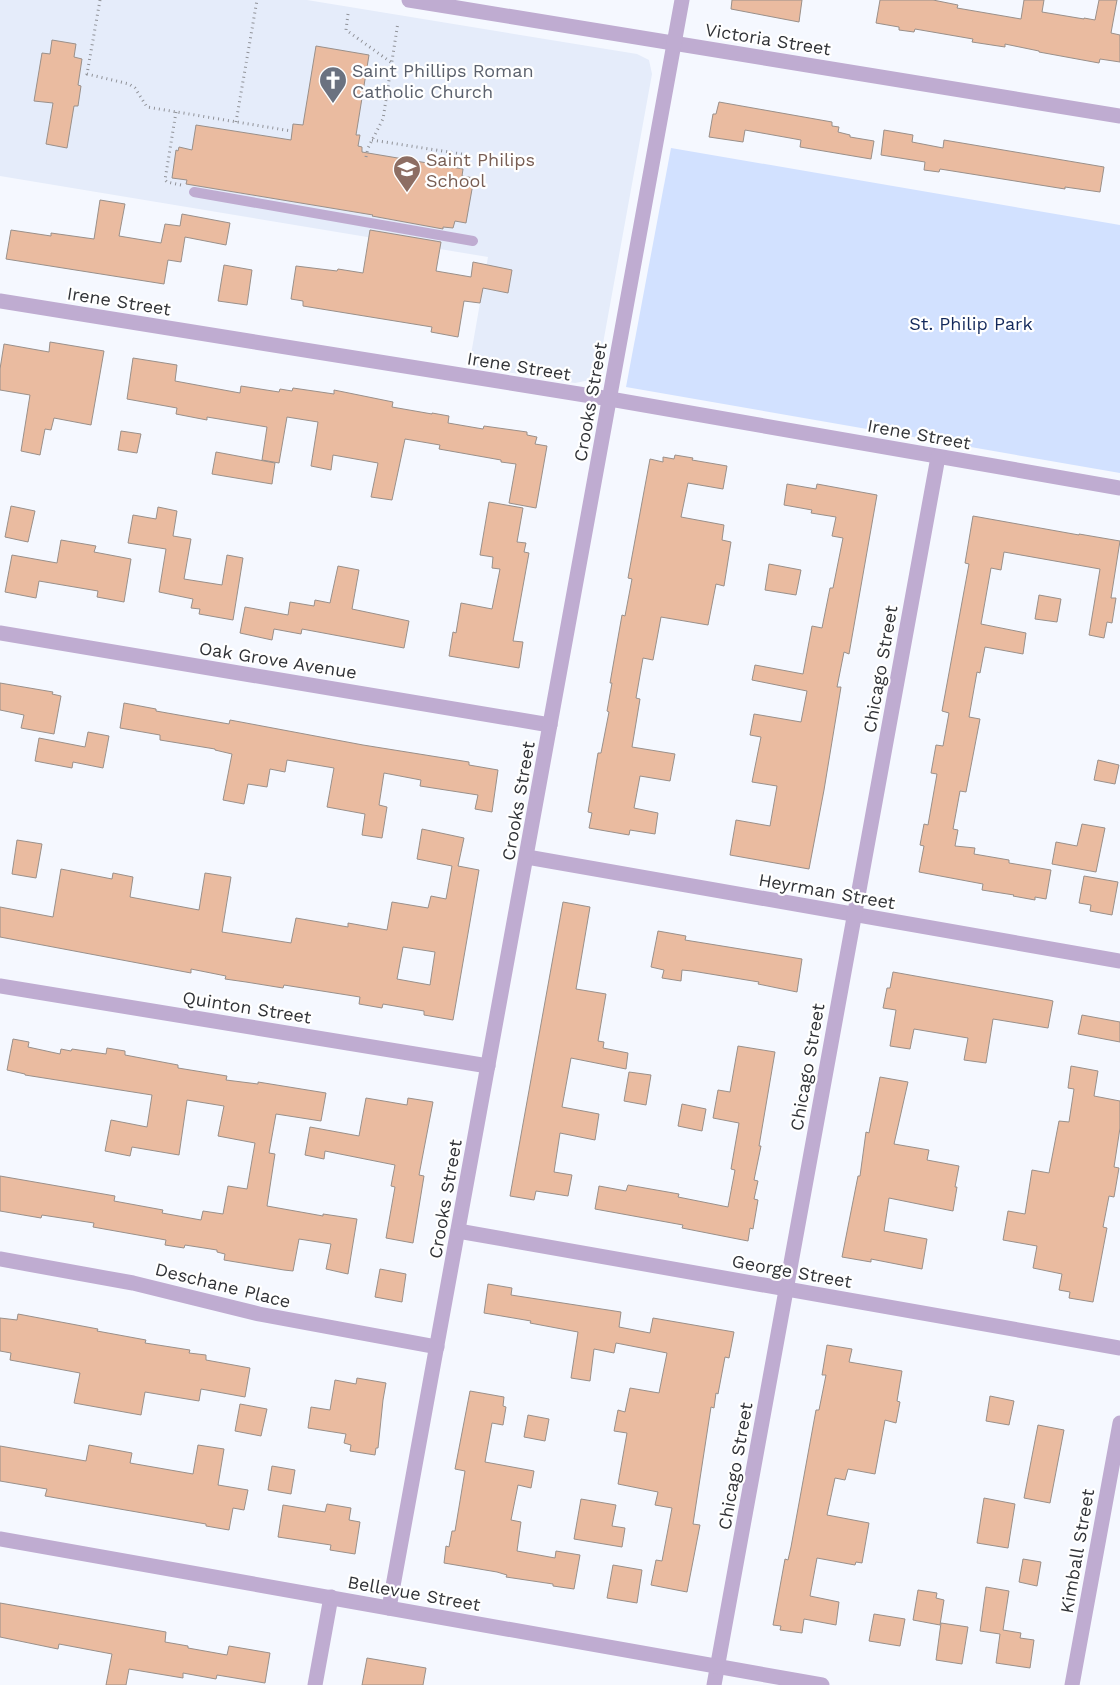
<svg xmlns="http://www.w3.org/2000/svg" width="1120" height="1685" font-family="'Work Sans',sans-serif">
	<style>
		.built { fill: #e5ecfa }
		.green { fill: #d2e1ff }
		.building { fill: #eabba0; stroke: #9a908a; fill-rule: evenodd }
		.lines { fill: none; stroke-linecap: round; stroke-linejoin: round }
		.path { stroke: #909298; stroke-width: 3; stroke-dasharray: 1 4; stroke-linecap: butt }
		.service { stroke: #bfacd1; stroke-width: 10 }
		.minor { stroke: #bfacd1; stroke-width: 15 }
		.tertiary { stroke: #bfacd1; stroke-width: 15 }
		.labels { text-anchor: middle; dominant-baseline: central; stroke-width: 4.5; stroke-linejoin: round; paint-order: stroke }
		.street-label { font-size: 18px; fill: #313337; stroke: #fff }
		.worship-label { font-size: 18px; fill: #5b616d; stroke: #fff; text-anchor: start }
		.education-label { font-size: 18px; fill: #785e54; stroke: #fff; text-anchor: start }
		.park-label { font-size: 18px; fill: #13295c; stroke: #fff }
	</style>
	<rect width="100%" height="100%" fill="#f5f8ff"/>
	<path class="built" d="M0 0H307L637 54 649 60 652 74 598 371 590 380 575 383 469 366 488 257 0 176Z"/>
	<path class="green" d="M671 148 1120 225V473L626 387Z"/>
	<g class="building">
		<path d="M732 0H802L799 22 731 9Z"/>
		<path d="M880 0H933L958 5 957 8 1021 19 1024 0H1044L1042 12 1084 19V18L1095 20 1099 0H1117L1111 33 1120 35V62L1100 59 1099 63 1039 52V51L1005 44V47L972 42 973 39 915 29 914 32 899 30V27L876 23Z"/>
		<path d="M52 40 76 44 74 57 82 59 78 85 81 86 78 106H74L67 148 46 144 53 103 34 101 42 53 50 54Z"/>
		<path d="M316 46 369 55 356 135H360L358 146 362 147V152L463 169 462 176 474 178 466 223 455 221 453 228 443 227V229L372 216 373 215 186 184 187 180 172 178 176 150 178 151 179 147 192 150 196 125 291 140 293 124 303 125Z"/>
		<path d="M719 102 832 122V126L839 127 838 132 850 135V137L874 141 871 159 800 147 801 140 745 130 743 142 709 137 713 114H716Z"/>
		<path d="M884 130 913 135 912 142 943 148 944 140 1104 167 1100 192 1065 187V189L940 169 939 172 924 170 925 162 881 155Z"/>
		<path d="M100 200 125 204 119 236 161 243 165 224 180 226 182 214 230 223 226 245 185 237 181 262 168 260 164 284 6 259 11 230 51 236V233L94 239Z"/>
		<path d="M370 230 441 242 436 271 471 277 473 262 512 270 508 293 483 288 480 303 464 301 458 337 431 332 432 327 303 306V301L291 299 296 266 337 271 338 269 363 273Z"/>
		<path d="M224 265 252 270 247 305 218 301Z"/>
		<path d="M50 342 104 351 91 425 54 418 51 430 45 429 40 455 21 451 30 395 0 390V369L4 344 49 352Z"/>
		<path d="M133 358 177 365 175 381 240 393 241 386 279 392 280 389 292 391 293 388 334 394V390L393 402 392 407 432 414V413L449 416 448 423 483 429 484 426 527 432V435L537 437 535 444 547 446 536 508 509 503 516 464 501 462V460L439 449 440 445 405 439 392 500 371 497 378 463 333 455 331 470 311 466 318 422 287 417 279 463 262 460 267 427 207 417V420L176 414 177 408 127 399Z"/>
		<path d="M121 431 141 434 137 453 118 450Z"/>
		<path d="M216 452 275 463 272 484 212 474Z"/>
		<path d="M675 455 693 458 692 460 727 466 723 489 688 483 681 517 724 525 722 540 731 542 724 586 716 584 708 625 661 617 653 660 643 658 636 698 640 699 632 747 675 754 670 781 640 776 634 808 658 813 655 834 630 830 629 835 589 828 592 813 588 812 598 753H601L609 712 607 711 612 683H610L622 615 625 616 632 579 628 578 650 459 663 462V457L674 459Z"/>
		<path d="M787 484 816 489 817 484 877 495 849 654 844 652 837 687H841L824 790 809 869 730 855 736 820 770 826 777 786 752 782 761 737 750 735 754 714 801 722 807 691 752 680 755 665 803 674 812 626 822 628 830 588H833L843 538 832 536 836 517 811 513 812 510 784 505Z"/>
		<path d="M489 502 523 508 517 542 526 543 524 552 529 553 513 641 523 642 519 668 449 656 453 632 456 633 461 603 492 609 500 569 492 568 493 557 480 555Z"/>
		<path d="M11 506 35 511 28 542 5 537Z"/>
		<path d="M158 507 177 511 173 536 191 539 184 579 222 585 227 555 243 558 233 620 199 614 200 609 191 608 193 599 159 592 166 549 128 543 133 515 156 519Z"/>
		<path d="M973 516 1079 535V534L1120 541 1111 598H1116L1112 623 1107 622 1104 638 1089 635 1100 569 1004 552 1001 570 991 568 981 624 1026 633 1023 654 985 647 980 673 977 672 969 717 980 719 966 792 960 791 953 829 958 830 955 846 975 848 974 854 1009 860V863L1051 870 1046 899 1035 897V900L1013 896 1014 895 982 890 983 884 919 872 924 846 920 845 924 824 928 825 937 774 931 773 936 745 943 746 949 713 942 711 969 564 965 563Z"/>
		<path d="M61 540 96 546 94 552 131 559 124 602 97 597 98 591 39 581 36 598 5 592 12 555 57 563Z"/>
		<path d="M769 564 801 570 796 595 765 590Z"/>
		<path d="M338 566 359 570 352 609 409 621 404 648 302 629 301 634 274 629 272 640 240 633 245 607 288 615 290 602 314 606 315 600 330 603Z"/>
		<path d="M1039 595 1061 599 1057 622 1035 619Z"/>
		<path d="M0 683 53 692 52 694 61 696 54 734 21 728 24 715 0 710Z"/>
		<path d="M124 703 156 709V711L229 724 230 720 363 745 469 762V765L498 770 492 812 475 809 478 795 420 786 421 780 384 773 379 805 387 807 382 838 362 835 365 814 327 807 334 768 287 760 285 772 270 769 267 787 248 784 244 804 223 800 232 754 215 750V749L160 740V735L120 728Z"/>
		<path d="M88 732 109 736 103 768 73 762 72 768 35 761 39 738 85 747Z"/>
		<path d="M1098 760 1119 765 1115 784 1094 780Z"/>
		<path d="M1082 824 1105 828 1096 872 1052 864 1056 842 1077 846Z"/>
		<path d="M422 829 464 838 458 866 479 870 453 1020 424 1015V1011L383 1004 382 1008 359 1004 360 997 284 985 283 988 246 982 225 979 226 976 191 969V973L0 937V907L53 917 61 869 112 879 113 873 133 877 130 897 199 910 205 873 231 877 222 932 291 943 296 918 348 927V923L387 930 392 902 428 908 431 896 446 899 452 866 417 859ZM403 947 435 952 430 985 397 979Z"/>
		<path d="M17 840 42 844 36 878 12 874Z"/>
		<path d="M1084 876 1118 882 1112 915 1090 911 1091 905 1079 903Z"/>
		<path d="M563 902 590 907 576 989 606 994 598 1041 604 1042 603 1048 628 1053 626 1069 571 1058 562 1107 599 1114 595 1140 560 1133 554 1172 572 1175 568 1196 536 1191 534 1200 510 1196Z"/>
		<path d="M658 931 686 936 685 940 802 959 797 992 758 984 759 982 692 971 682 970 681 981 662 978 664 970 651 967Z"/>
		<path d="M893 972 1049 1000 1053 1001 1048 1028 993 1019 986 1063 964 1060 968 1038 914 1029 910 1049 890 1046 896 1010 883 1008 887 988H890Z"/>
		<path d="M1082 1015 1120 1022V1042L1078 1034Z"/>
		<path d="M13 1039 29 1042 28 1047 60 1054 61 1049 71 1051 72 1049 106 1054 107 1048 125 1051V1055L178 1065V1068L227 1076 226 1080 258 1084V1082L326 1093 321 1121 276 1114 269 1153 275 1154 267 1206 323 1216V1214L357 1219 348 1274 326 1269 331 1244 299 1239 293 1271 284 1270 224 1260 225 1254 217 1252V1250L185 1245 184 1248 165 1245 166 1240 93 1227 94 1223 42 1215 41 1218 0 1211V1176L115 1196 114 1201 163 1210 162 1213 201 1220 203 1211 223 1214 228 1186 247 1189 255 1143 218 1136 224 1106 187 1100 179 1155 132 1147 130 1156 105 1151 111 1120 147 1127 152 1095 25 1075V1074L7 1070Z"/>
		<path d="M738 1046 775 1052 759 1146H761L754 1180 758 1181 754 1199 758 1200 753 1229 750 1228 748 1241 682 1228 683 1225 595 1209 599 1186 626 1191 628 1185 679 1194 678 1197 728 1207 735 1170 731 1169 739 1123 713 1118 718 1090 730 1092Z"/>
		<path d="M1071 1066 1098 1071 1094 1096 1120 1101V1128L1114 1167 1119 1168 1114 1197 1109 1196 1103 1227 1107 1228 1093 1302 1069 1298 1070 1292 1059 1290 1062 1274 1033 1268 1037 1246 1003 1240 1008 1211 1025 1214 1032 1170 1049 1173 1059 1121 1069 1122 1074 1089 1068 1088Z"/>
		<path d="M629 1072 651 1075 646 1105 624 1101Z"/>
		<path d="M880 1077 908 1082 894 1144 929 1150 927 1160 959 1166 955 1187H957L953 1211 889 1198 884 1231 927 1239 922 1269 871 1259V1262L842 1257 858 1176H860L866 1132 869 1133Z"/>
		<path d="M366 1098 407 1105 408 1098 433 1102 419 1175 424 1176 413 1243 386 1238 395 1187 391 1186 395 1165 325 1151 324 1159 305 1155 310 1127 359 1136Z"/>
		<path d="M682 1104 706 1109 702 1131 678 1126Z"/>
		<path d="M380 1269 406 1274 402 1302 375 1297Z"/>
		<path d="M488 1284 512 1288 511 1295 621 1312 619 1327 650 1333 653 1318 734 1332 729 1358 725 1357 718 1394 716 1393 714 1408 711 1407 693 1524 700 1525 687 1592 651 1585 656 1560 662 1561 672 1508 655 1505 658 1492 618 1484 627 1433 614 1431 618 1410 625 1412 630 1388 659 1393 667 1353 616 1343 614 1353 594 1349 590 1381 571 1378 578 1332 530 1323 531 1321 484 1313Z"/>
		<path d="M18 1314 98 1329 97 1331 146 1340 145 1343 190 1350 189 1353 206 1355V1360L250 1368 245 1397 201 1389 199 1401 145 1392 141 1415 74 1403 80 1373 10 1360 11 1353 0 1351V1318L17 1320Z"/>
		<path d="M827 1345 852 1349 849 1362 902 1371 897 1401 900 1402 896 1423 885 1420 875 1474 848 1469 845 1480 835 1478 827 1515 869 1523 862 1563 856 1562 855 1565 817 1558 810 1596 839 1602 836 1625 804 1619 802 1633 780 1630 781 1626 773 1625 785 1559 788 1560 791 1547 816 1410H819L826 1375H822Z"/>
		<path d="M357 1378 386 1383 383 1400 378 1448H376L375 1455 350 1451 351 1445 344 1443 346 1434 308 1428 311 1407 330 1410 335 1380 356 1384Z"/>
		<path d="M470 1391 504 1397 503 1406 506 1407 503 1425 492 1423 485 1462 534 1471 531 1488 518 1485 511 1520 521 1522 517 1551 555 1558 556 1551 580 1555 574 1589 553 1586V1584L506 1577 507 1575 497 1572 444 1563 446 1546 449 1547 452 1531H455L465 1471 455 1469Z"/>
		<path d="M990 1396 1014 1401 1009 1425 986 1421Z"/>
		<path d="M240 1404 267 1409 261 1436 235 1431Z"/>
		<path d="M528 1415 549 1419 545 1441 524 1437Z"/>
		<path d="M1038 1425 1064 1430 1050 1503 1024 1498Z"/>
		<path d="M89 1445 132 1453 130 1463 193 1474 198 1445 224 1449 218 1485 248 1490 244 1510 233 1508 229 1530 206 1526V1524L45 1496 47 1489 0 1481V1446L86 1461Z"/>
		<path d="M272 1466 295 1470 291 1494 268 1490Z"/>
		<path d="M984 1498 1015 1504 1008 1548 977 1543Z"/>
		<path d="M581 1499 616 1505 612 1526 625 1528 622 1547 574 1539Z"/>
		<path d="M327 1504 351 1508 349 1520 360 1522 355 1554 330 1550 331 1545 278 1537 283 1505 325 1512Z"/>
		<path d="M1023 1559 1041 1562 1037 1586 1019 1582Z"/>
		<path d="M613 1565 642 1570 637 1603 607 1598Z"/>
		<path d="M986 1587 1009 1591 1003 1630 1021 1633 1020 1638 1034 1640 1030 1668 996 1663 1000 1634 980 1631Z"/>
		<path d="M918 1590 937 1593 936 1598 944 1600 940 1625 913 1620Z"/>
		<path d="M0 1603 166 1632 165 1642 188 1646V1648L227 1655 229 1646 270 1653 265 1683 217 1675 216 1679 183 1673V1678L129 1669 126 1685H106L112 1654 59 1644 58 1649 0 1637Z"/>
		<path d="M874 1614 905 1619 900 1646 869 1641Z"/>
		<path d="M941 1623 968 1627 962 1664 936 1660Z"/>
		<path d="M367 1658 426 1668 423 1685H362Z"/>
	</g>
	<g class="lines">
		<g class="path">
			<path d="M100 0 87 74 129 84 135 88 147 107 291 131"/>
			<path d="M348 14 346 30 392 63"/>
			<path d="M176 112 165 180 167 182 181 185"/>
			<path d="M236 122 257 0"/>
			<path d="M372 140 468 155"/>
			<path d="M366 157 368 148 383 119 398 22"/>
		</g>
		<path class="service" d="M194 192 473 241"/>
		<g class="minor">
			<path d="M409 0 1120 116"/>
			<path d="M0 301 610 399 1120 488"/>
			<path d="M0 633 550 725"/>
			<path d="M527 857 1120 961"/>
			<path d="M0 986 488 1066"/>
			<path d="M458 1231 1120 1348"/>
			<path d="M0 1259 133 1283 259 1314 437 1347"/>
			<path d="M389 1608 682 0"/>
			<path d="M315 1685 331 1597"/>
			<path d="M714 1685 938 457"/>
			<path d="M1072 1685 1120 1423"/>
		</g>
		<path class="tertiary" d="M0 1539 822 1685"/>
	</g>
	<defs>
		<g id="church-pin" transform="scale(1.4375)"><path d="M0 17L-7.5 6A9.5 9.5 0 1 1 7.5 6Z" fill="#6b7280" stroke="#fff"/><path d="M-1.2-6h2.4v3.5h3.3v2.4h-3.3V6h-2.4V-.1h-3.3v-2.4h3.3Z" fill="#fff"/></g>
		<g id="school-pin" transform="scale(1.4375)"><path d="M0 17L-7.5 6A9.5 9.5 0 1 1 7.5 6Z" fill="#8d6e63" stroke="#fff"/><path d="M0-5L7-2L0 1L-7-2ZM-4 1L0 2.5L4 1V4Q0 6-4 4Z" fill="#fff"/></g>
	</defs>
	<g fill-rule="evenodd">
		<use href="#church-pin" x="333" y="80"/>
		<use href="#school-pin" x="407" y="169"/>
	</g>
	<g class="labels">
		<g class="street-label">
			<text transform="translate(768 39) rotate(9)">Victoria Street</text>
			<text transform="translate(119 301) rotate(9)">Irene Street</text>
			<text transform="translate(519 366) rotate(9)">Irene Street</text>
			<text transform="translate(590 402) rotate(-80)">Crooks Street</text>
			<text transform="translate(919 434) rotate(10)">Irene Street</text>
			<text transform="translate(278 660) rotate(9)">Oak Grove Avenue</text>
			<text transform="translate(880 669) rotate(-80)">Chicago Street</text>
			<text transform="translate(518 801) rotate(-80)">Crooks Street</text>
			<text transform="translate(827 891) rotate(10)">Heyrman Street</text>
			<text transform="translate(247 1007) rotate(9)">Quinton Street</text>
			<text transform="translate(807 1067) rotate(-80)">Chicago Street</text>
			<text transform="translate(445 1199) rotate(-80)">Crooks Street</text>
			<text transform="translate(792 1271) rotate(10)">George Street</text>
			<text transform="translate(223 1285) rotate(14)">Deschane Place</text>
			<text transform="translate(735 1466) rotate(-80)">Chicago Street</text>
			<text transform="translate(1077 1551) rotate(-80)">Kimball Street</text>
			<text transform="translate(414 1593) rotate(10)">Bellevue Street</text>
		</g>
		<g class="worship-label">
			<text x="352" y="70">Saint Phillips Roman<tspan x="352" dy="21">Catholic Church</tspan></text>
		</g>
		<g class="education-label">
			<text x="426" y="159">Saint Philips<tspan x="426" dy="21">School</tspan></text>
		</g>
		<g class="park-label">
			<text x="971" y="323">St. Philip Park</text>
		</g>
	</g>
</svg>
